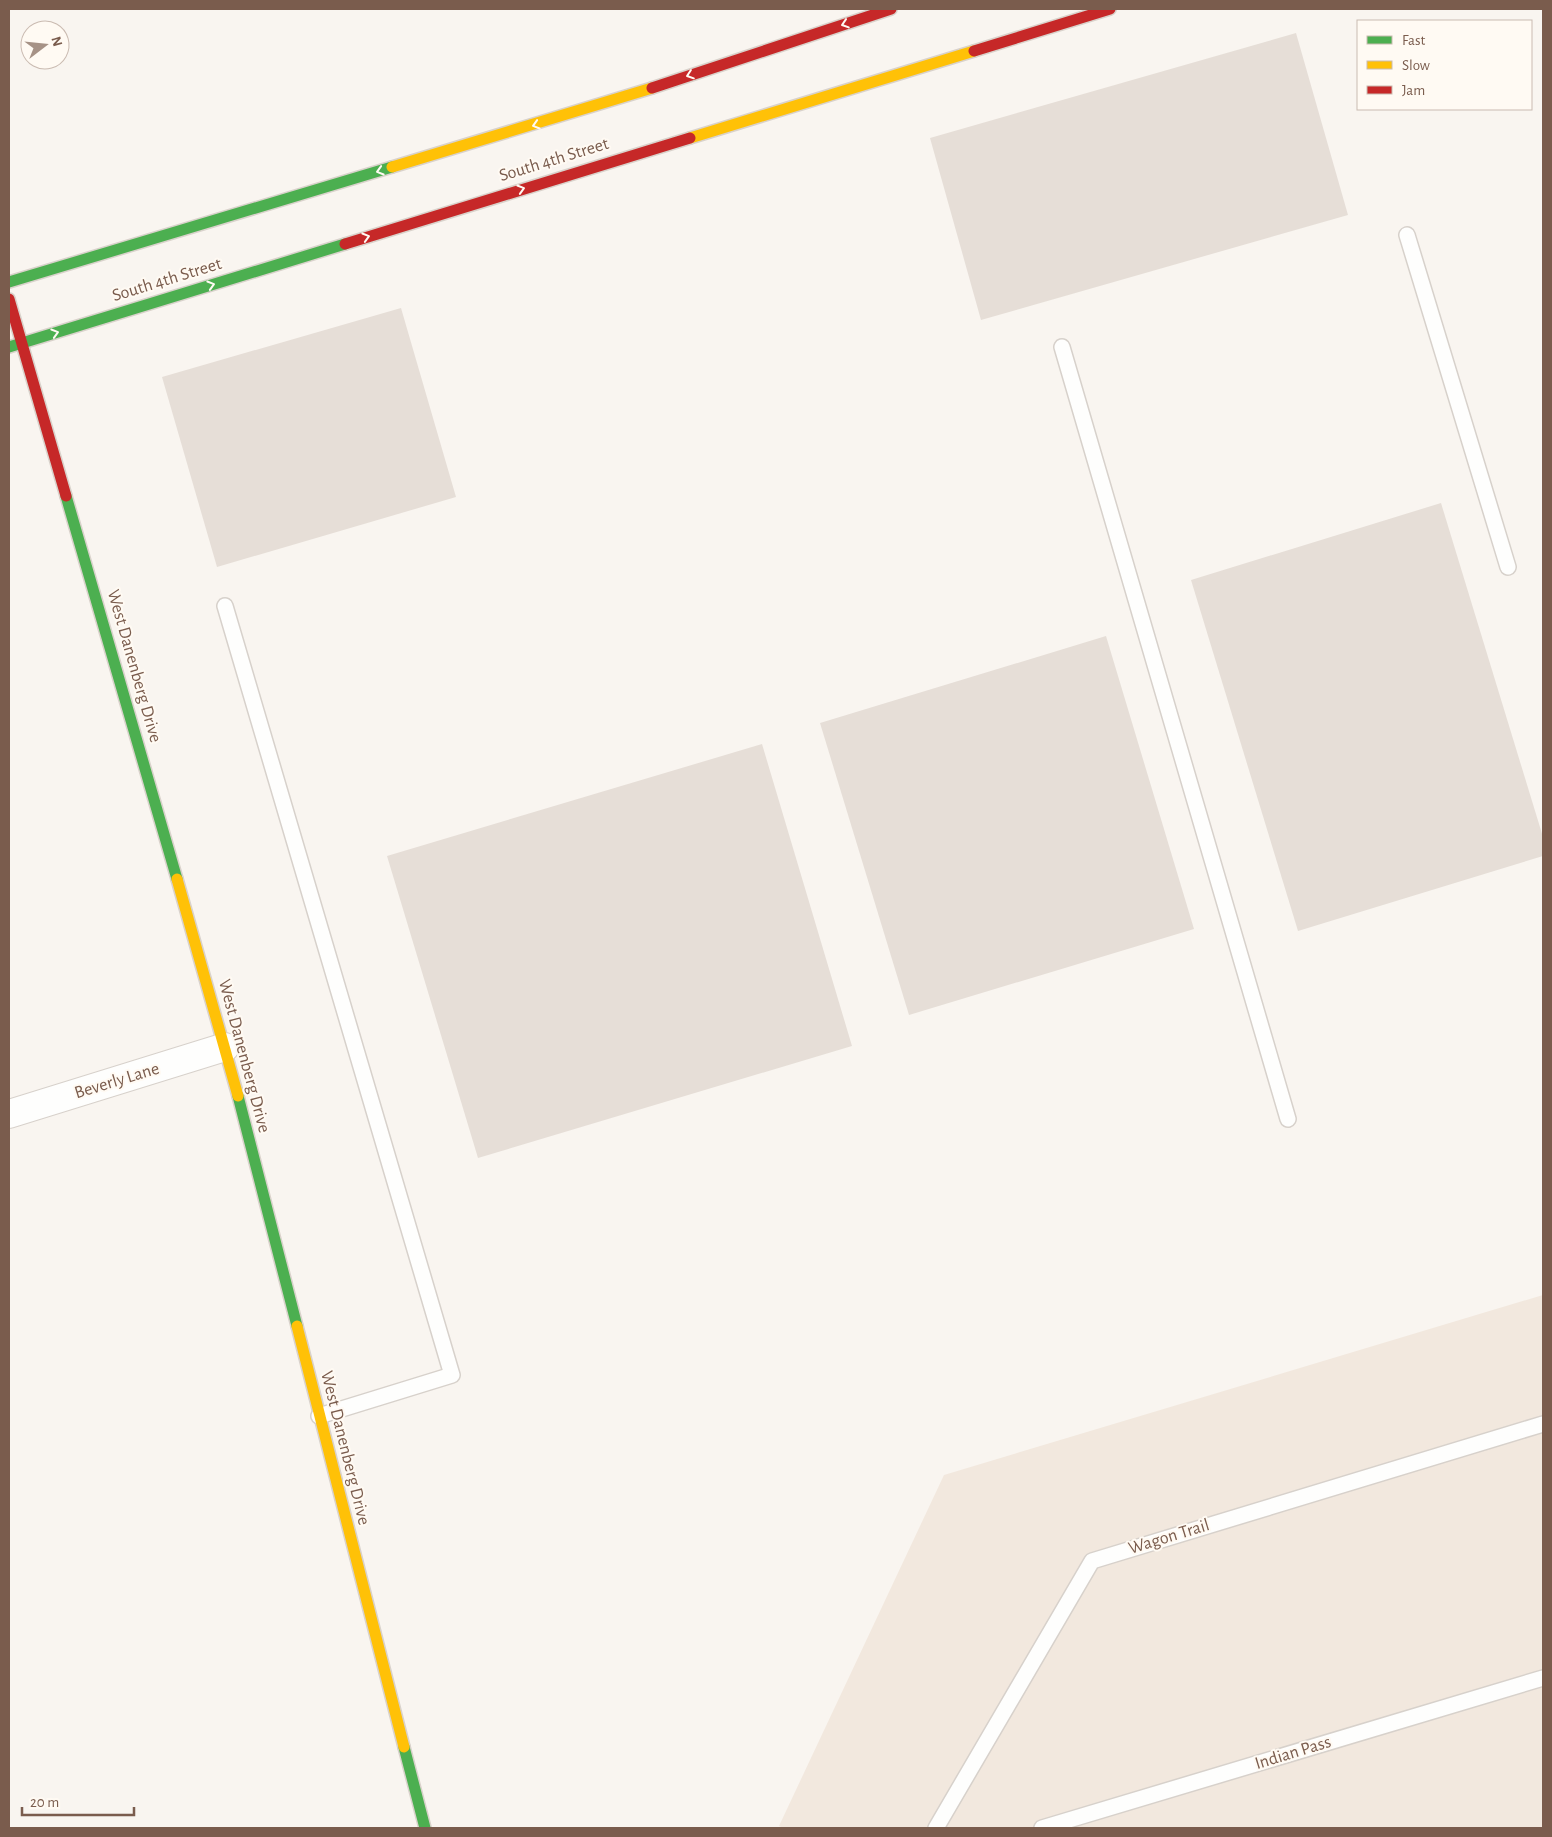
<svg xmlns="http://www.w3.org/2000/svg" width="1552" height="1837" font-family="'Alegreya Sans',sans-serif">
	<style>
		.residential { fill: #f2e8de }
		.building { fill: #e6ded7 }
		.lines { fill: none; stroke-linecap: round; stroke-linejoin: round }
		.lane-casing { stroke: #d7d1cb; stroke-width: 18 }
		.street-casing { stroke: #d7d1cb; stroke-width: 30 }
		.fast-casing { stroke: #d9d2cb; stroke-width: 14 }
		.slow-casing { stroke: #d9d2cb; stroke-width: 14 }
		.jam-casing { stroke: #d9d2cb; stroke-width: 14 }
		.lane { stroke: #fefefd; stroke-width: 15 }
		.street { stroke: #fefefd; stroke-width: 28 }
		.fast { stroke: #4caf50; stroke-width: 11 }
		.slow { stroke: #ffc107; stroke-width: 11 }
		.jam { stroke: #c62828; stroke-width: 11 }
		.oneway { stroke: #fffaf3 }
		.labels { text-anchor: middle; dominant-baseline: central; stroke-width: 4; stroke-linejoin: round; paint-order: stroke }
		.street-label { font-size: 18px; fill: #7a5c4d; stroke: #fffaf3 }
	</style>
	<rect width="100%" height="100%" fill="#f9f5f0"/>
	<path class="residential" d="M1543 1295V1828H783L779 1826 944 1475Z"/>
	<g class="building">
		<path d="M1296 33 1348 215 981 320 930 138Z"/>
		<path d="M401 308 456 497 217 567 162 377Z"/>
		<path d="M1441 503 1543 837V856L1298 931 1191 580Z"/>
		<path d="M1106 636 1194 929 909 1015 820 723Z"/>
		<path d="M762 744 852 1046 478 1158 387 856Z"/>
	</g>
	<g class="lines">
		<g class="lane-casing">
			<g id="lane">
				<path d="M1407 235 1508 567"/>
				<path d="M1062 347 1288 1119"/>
				<path d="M225 606 452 1375 319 1416"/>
				<path d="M936 1828 1092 1561 1543 1424"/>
				<path d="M1042 1828 1543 1678"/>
			</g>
		</g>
		<g class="street-casing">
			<path id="street" d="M9 1114 225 1047"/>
		</g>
		<g class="fast-casing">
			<g id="fast">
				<path d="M9 282 392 167"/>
				<path d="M9 347 345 244"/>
				<path d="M66 496 177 879"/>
				<path d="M238 1096 297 1326"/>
				<path d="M404 1747 425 1828"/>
			</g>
		</g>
		<g class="slow-casing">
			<g id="slow">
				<path d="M690 138 974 51"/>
				<path d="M392 167 652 88"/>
				<path d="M177 879 238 1096"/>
				<path d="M297 1326 404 1747"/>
			</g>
		</g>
		<g class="jam-casing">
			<g id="jam">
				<path d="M974 51 1110 9"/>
				<path d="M652 88 891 9"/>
				<path d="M345 244 690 138"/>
				<path d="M9 299 66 496"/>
			</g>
		</g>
		<use href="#lane" class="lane"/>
		<use href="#street" class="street"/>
		<use href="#fast" class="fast"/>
		<use href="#slow" class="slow"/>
		<use href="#jam" class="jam"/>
	</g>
	<defs><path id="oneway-chevron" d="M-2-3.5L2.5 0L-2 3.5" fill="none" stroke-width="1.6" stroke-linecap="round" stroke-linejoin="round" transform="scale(1.25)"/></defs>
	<g class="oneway">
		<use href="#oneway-chevron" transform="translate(845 24) rotate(162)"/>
		<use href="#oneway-chevron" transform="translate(690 75) rotate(161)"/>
		<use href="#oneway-chevron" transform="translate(536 125) rotate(163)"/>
		<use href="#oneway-chevron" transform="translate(380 171) rotate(163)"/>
		<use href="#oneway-chevron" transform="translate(521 189) rotate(-17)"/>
		<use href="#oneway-chevron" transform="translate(366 237) rotate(-17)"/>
		<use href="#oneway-chevron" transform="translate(211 285) rotate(-17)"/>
		<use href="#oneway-chevron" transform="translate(55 333) rotate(-17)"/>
	</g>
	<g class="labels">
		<g class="street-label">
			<text transform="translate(554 160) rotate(-17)">South 4th Street</text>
			<text transform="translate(167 280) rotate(-17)">South 4th Street</text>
			<text transform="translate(134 666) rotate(74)">West Danenberg Drive</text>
			<text transform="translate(244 1056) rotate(75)">West Danenberg Drive</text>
			<text transform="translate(117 1081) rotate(-17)">Beverly Lane</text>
			<text transform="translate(345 1448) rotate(76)">West Danenberg Drive</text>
			<text transform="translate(1169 1537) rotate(-17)">Wagon Trail</text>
			<text transform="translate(1293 1753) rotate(-17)">Indian Pass</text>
		</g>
	</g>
	<rect width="1552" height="1837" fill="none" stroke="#7a5c4d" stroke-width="20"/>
	<rect x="1357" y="20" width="175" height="90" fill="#fffaf3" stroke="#cabbb1"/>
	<rect x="1367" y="36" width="25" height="8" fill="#4caf50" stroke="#cabbb1"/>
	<text x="1402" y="45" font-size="15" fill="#7a5c4d">Fast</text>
	<rect x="1367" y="61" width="25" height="8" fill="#ffc107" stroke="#cabbb1"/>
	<text x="1402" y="70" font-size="15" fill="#7a5c4d">Slow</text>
	<rect x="1367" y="86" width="25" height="8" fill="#c62828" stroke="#cabbb1"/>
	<text x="1402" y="95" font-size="15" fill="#7a5c4d">Jam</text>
	<g transform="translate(45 45) rotate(74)"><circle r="24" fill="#fffaf3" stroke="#cabbb1"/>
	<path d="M0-4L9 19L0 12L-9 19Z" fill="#a69286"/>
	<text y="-8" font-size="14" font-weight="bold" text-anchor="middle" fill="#7a5c4d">N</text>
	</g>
	<path d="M22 1807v8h112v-8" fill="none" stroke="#7a5c4d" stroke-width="2.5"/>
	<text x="30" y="1807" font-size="15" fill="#7a5c4d" stroke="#fffaf3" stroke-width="4" paint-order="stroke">20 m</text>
</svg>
